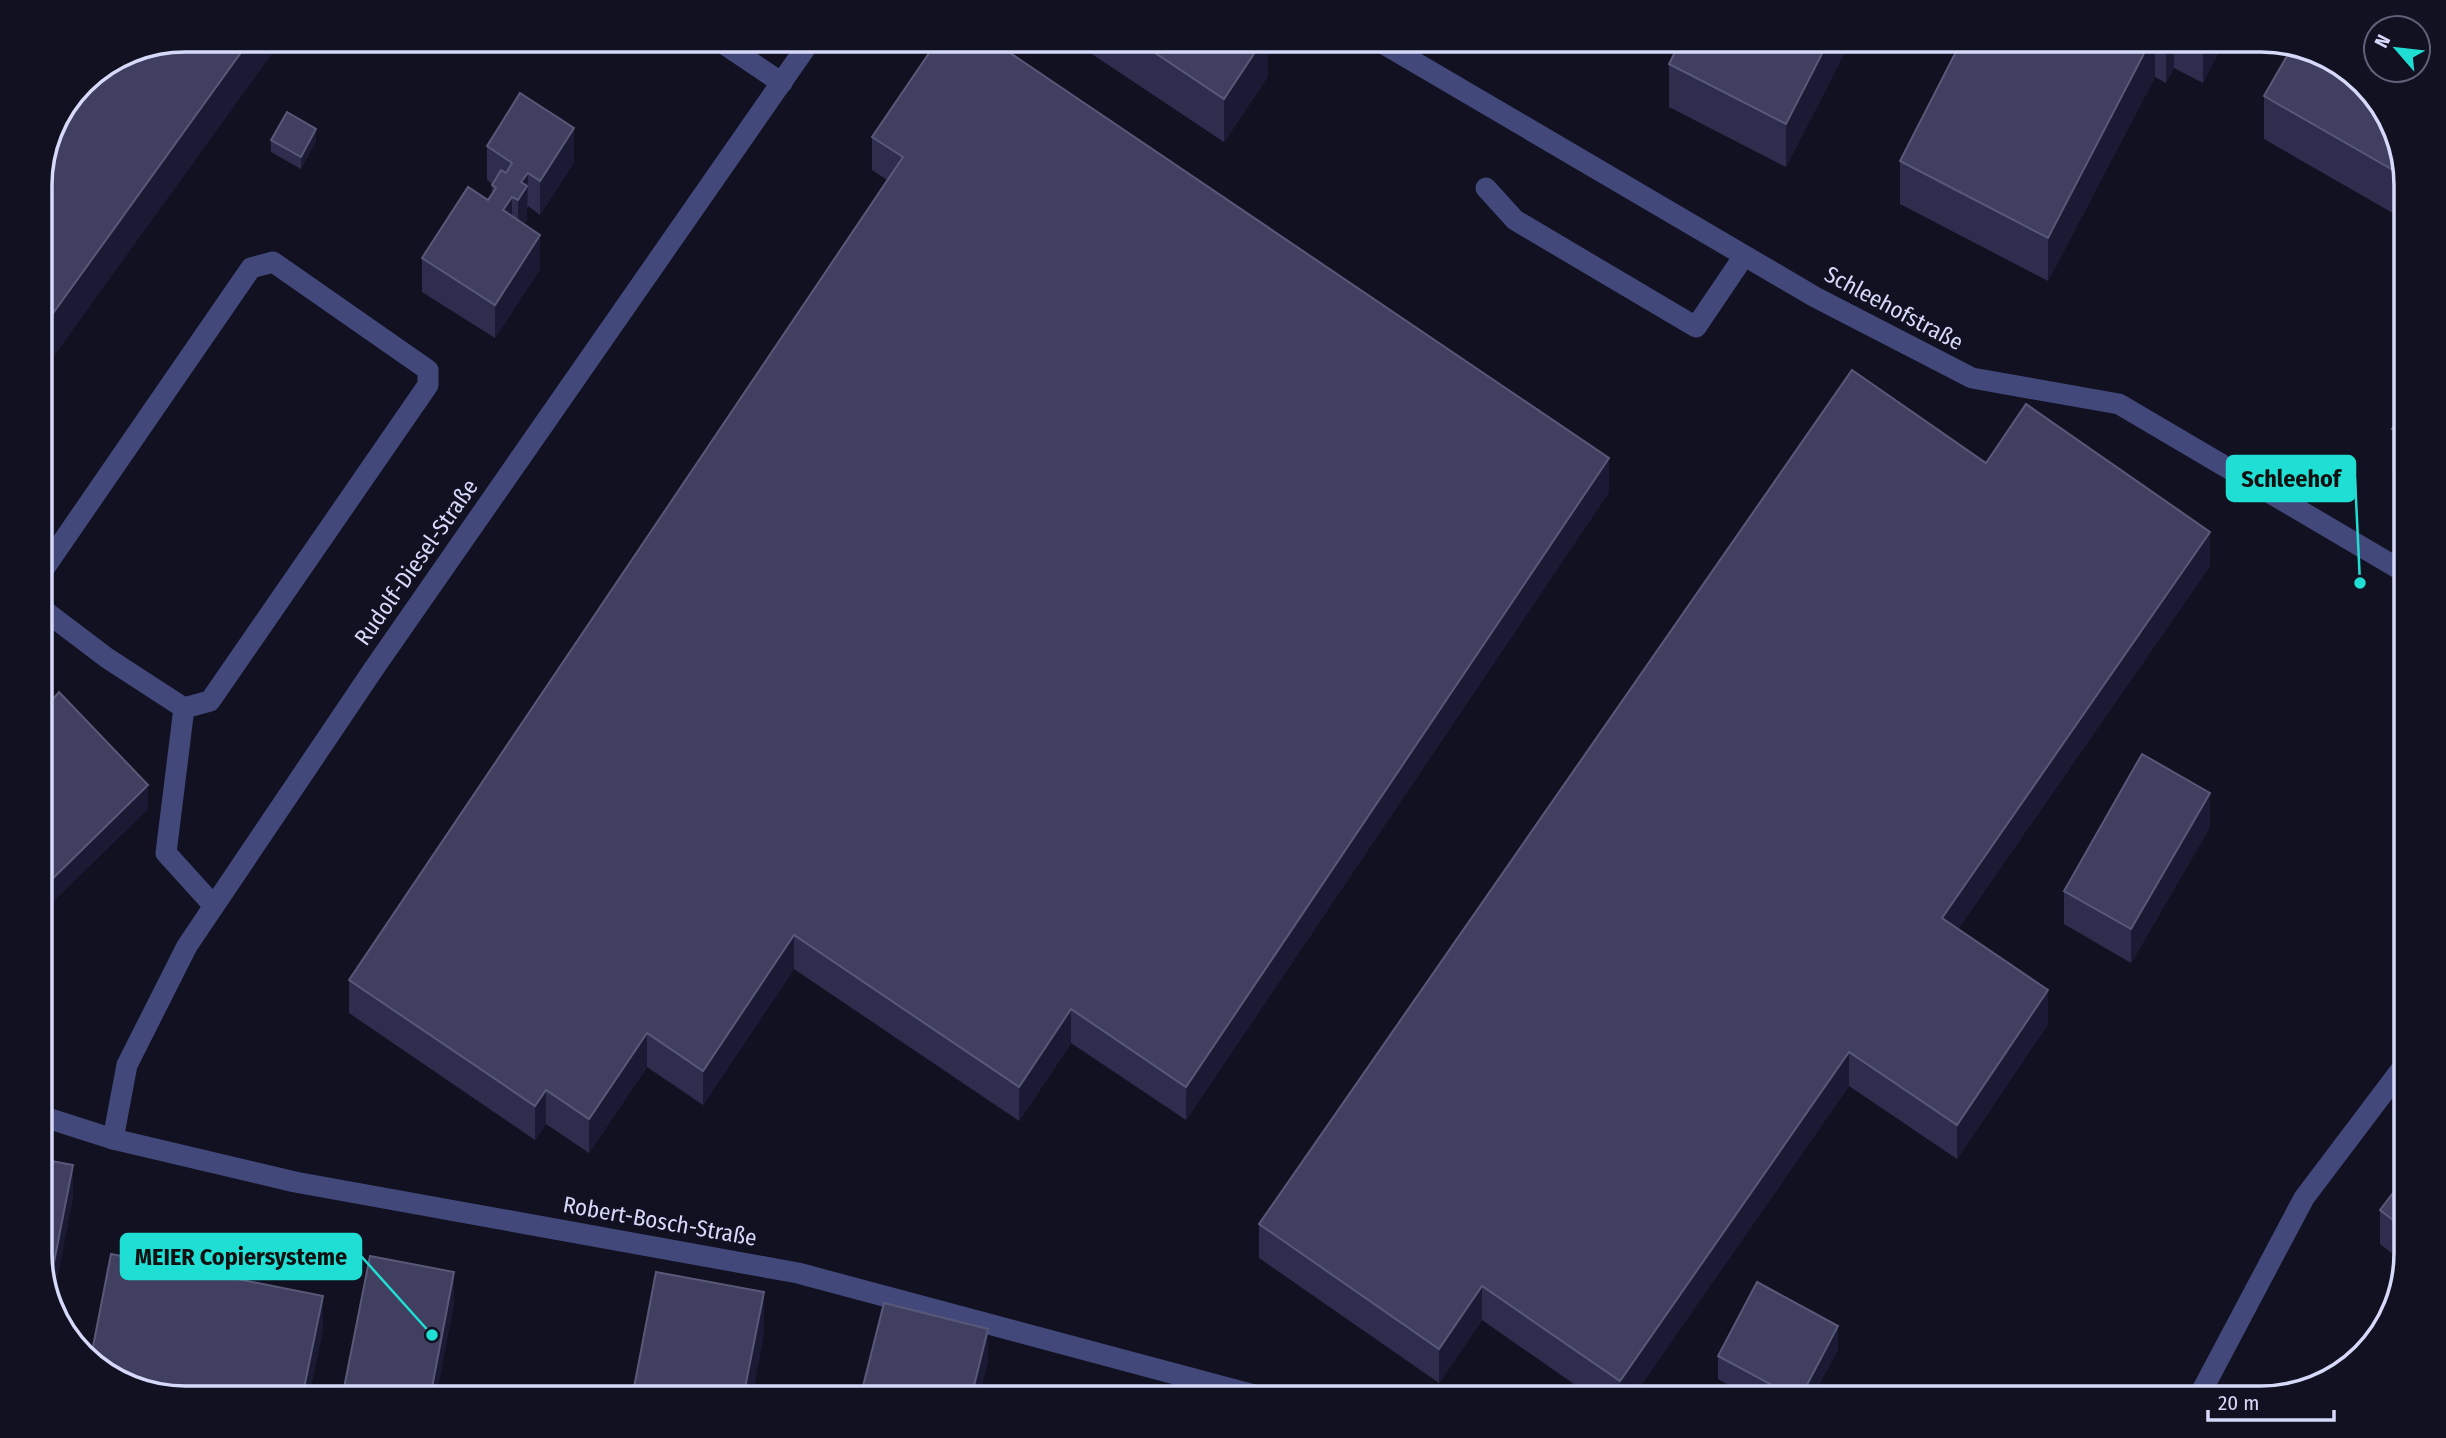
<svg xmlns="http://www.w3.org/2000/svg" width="2446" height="1438" font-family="'Fira Sans Condensed',sans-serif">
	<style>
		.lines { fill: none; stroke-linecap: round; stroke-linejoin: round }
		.minor { stroke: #42497a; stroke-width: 21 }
		.wall { fill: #2e2d4d }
		.shaded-wall { fill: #1b1a34 }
		.building { fill: #403f60; stroke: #585878; stroke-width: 2 }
		.labels { text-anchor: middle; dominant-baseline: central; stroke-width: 7; stroke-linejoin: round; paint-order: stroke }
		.street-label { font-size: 23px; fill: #d7d9fa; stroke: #112 }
		.rim { fill: none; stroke: #d7d9fa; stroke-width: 3.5 }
		.leader { fill: none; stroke: #1fded3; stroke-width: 2.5 }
		.callout-dot { fill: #1fded3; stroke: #112; stroke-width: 2.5 }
		.callout { fill: #1fded3; stroke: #1fded3; stroke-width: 2.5 }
		.callout-label { font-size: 24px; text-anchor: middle; font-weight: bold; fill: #111 }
	</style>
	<rect width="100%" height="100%" fill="#112"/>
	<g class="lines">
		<g class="minor">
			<path d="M718 40 782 83"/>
			<path d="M1377 40 1815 297 1972 378 2119 404 2406 573"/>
			<path d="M1486 188 1515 220 1696 327 1744 256"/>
			<path d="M41 573 251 268 273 262 428 370V385L210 701 184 708 107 658 41 608"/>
			<path d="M184 708 166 853 214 906"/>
			<path d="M41 1116 113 1139 295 1182 798 1273 1265 1398"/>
			<path d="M113 1139 127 1065 187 946 375 667 811 40"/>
			<path d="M2198 1398 2304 1198 2406 1063"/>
		</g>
	</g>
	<g class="wall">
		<path d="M1071 40H1268V76L1224 142Z"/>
		<path d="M1681 40H1851L1786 167 1669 107V64Z"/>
		<path d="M2037 40H2224L2203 83 2174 68 2166 83 2155 77 2048 281 1900 204V161Z"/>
		<path d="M2264 96 2405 177V220L2264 139Z"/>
		<path d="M872 137 1609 492 1186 1120 1071 1043 1019 1121 794 969 703 1105 647 1067 589 1153 546 1124 535 1140 349 1013V980L887 180 872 170Z"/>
		<path d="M271 140 316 141 301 169 271 152Z"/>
		<path d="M487 146 574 162 540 215 528 206 527 208V220L524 224 540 269 495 338 422 292V258L488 200 492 195V184L487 180Z"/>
		<path d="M2405 330 2406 385 2400 383V339Z"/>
		<path d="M2406 405V479L2392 472V429Z"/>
		<path d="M2210 566 1958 929 2048 1024 1957 1159 1849 1086 1632 1398H1594L1482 1320 1439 1383 1259 1258V1224Z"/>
		<path d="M2210 827 2131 963 2064 924V891Z"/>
		<path d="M2406 1176V1253L2403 1262 2380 1244V1210Z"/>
		<path d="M1838 1349 1812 1398H1752L1718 1379V1356Z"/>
	</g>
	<g class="shaded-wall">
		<path d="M250 40H282L41 374V330Z"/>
		<path d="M1263 40H1268V76L1224 142V99Z"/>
		<path d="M1829 40H1851L1786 167V124Z"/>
		<path d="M2151 40H2155V77L2048 281V238Z"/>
		<path d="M2166 40H2174V68L2166 83Z"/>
		<path d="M2203 40H2224V42L2203 83Z"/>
		<path d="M574 128V162L540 215V181Z"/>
		<path d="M316 129V141L301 169V157Z"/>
		<path d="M528 173 527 220 518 234V200L521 182Z"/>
		<path d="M512 197V230L503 210Z"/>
		<path d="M540 235V269L495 338V305Z"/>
		<path d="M1609 458V492L1186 1120V1087Z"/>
		<path d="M2210 532V566L1942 952V918Z"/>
		<path d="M148 785V809L41 914V890Z"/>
		<path d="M2210 793V827L2131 963V929Z"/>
		<path d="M794 935V969L703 1105V1071Z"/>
		<path d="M2048 990V1024L1957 1159V1125Z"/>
		<path d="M1071 1009V1043L1019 1121V1087Z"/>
		<path d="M647 1033V1067L589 1153V1119Z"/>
		<path d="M1849 1052V1086L1632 1398H1620V1381Z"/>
		<path d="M546 1090V1124L535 1140V1106Z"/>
		<path d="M73 1165V1199L53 1301 49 1288Z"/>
		<path d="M454 1272V1305L436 1398H430Z"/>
		<path d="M1482 1286V1320L1439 1383V1349Z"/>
		<path d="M764 1292V1335L752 1398H743Z"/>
		<path d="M323 1296V1330L309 1398H302Z"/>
		<path d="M1838 1326V1349L1812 1398H1800Z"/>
		<path d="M988 1329V1362L979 1398H971Z"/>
	</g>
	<g class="building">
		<path d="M186 40H250L41 330V177L51 130 83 83 130 51Z"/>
		<path d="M938 40H991L1609 458 1186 1087 1071 1009 1019 1087 794 935 703 1071 647 1033 589 1119 546 1090 535 1106 349 980 903 157 872 137Z"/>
		<path d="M1136 40H1263L1224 99Z"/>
		<path d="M1681 40H1829L1786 124 1669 64Z"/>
		<path d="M1962 40H2035L2037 41V40H2151L2048 238 1900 161Z"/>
		<path d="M2291 49 2333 60 2386 113 2405 177 2264 96Z"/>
		<path d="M520 93 574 128 540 181 528 173 521 182 527 186 518 200 512 197 503 210 540 235 495 305 422 258 468 187 488 200 496 188 492 185 501 170 506 173 512 163 487 146Z"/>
		<path d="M287 112 316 129 301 157 271 140Z"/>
		<path d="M2405 330V342L2400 339Z"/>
		<path d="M1852 370 1986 463 2026 404 2210 532 1942 918 2048 990 1957 1125 1849 1052 1620 1381 1482 1286 1439 1349 1259 1224Z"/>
		<path d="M2406 405V436L2392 429Z"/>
		<path d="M41 688 53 699 59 692 148 785 41 890Z"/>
		<path d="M2142 754 2210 793 2131 929 2064 891Z"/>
		<path d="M41 1159 73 1165 49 1288 41 1261Z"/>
		<path d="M2406 1176V1230L2380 1210Z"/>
		<path d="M111 1254 323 1296 302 1398H186L113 1378 91 1357Z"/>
		<path d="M370 1256 454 1272 430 1398H342Z"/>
		<path d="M656 1272 764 1292 743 1398H632Z"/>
		<path d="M1757 1282 1838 1326 1800 1398H1796L1718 1356Z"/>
		<path d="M884 1303 988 1329 971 1398H860Z"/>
	</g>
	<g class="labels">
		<g class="street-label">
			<text transform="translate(1894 308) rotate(28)">Schleehofstraße</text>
			<text transform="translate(416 562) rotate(-55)">Rudolf-Diesel-Straße</text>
			<text transform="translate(660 1221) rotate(10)">Robert-Bosch-Straße</text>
		</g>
	</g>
	<path d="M0 0H2446V1438H0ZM185 52H2261A133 133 0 0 1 2394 185V1253A133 133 0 0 1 2261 1386H185A133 133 0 0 1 52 1253V185A133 133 0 0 1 185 52Z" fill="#112" fill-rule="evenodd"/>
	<path class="rim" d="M185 52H2261A133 133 0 0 1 2394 185V1253A133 133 0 0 1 2261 1386H185A133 133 0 0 1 52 1253V185A133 133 0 0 1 185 52Z"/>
	<path class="leader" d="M2360 583L2355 478M432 1335L361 1256"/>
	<g class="callout-dot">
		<circle cx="2360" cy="583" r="7"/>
		<circle cx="432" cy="1335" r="7"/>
	</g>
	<g class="callout">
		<rect x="2227" y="456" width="128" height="45" rx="7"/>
		<rect x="121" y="1234" width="240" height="45" rx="7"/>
	</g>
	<g class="callout-label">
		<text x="2291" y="487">Schleehof</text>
		<text x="241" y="1265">MEIER Copiersysteme</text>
	</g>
	<g transform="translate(2397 49) rotate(298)"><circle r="33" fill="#111122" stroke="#606178" stroke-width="2"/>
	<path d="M0-5L12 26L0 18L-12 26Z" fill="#1fded3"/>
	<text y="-10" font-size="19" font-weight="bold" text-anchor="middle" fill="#d7d9fa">N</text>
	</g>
	<path d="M2208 1410v10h126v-10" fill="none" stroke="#d7d9fa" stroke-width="3.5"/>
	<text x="2218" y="1410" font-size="21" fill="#d7d9fa" stroke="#111122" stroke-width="5" paint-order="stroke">20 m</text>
</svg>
